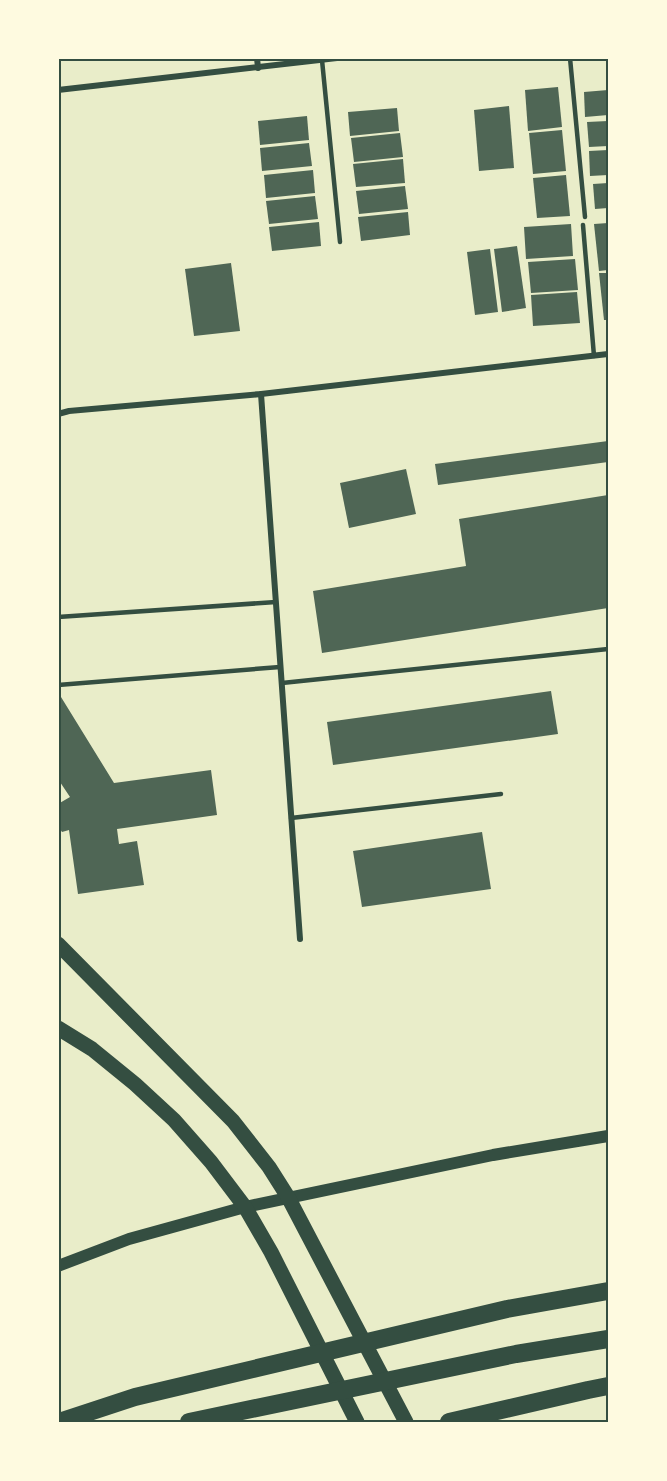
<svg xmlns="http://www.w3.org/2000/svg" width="667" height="1481" font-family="Raleway,sans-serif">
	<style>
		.building { fill: #4f6655 }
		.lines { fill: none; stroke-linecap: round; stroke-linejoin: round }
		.service { stroke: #344e41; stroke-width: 4.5 }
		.minor { stroke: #344e41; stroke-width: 6 }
		.secondary { stroke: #344e41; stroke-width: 12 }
		.primary { stroke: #344e41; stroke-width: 15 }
		.motorway { stroke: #344e41; stroke-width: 18 }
		.neatline { fill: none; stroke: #344e41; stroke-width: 2 }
	</style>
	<rect width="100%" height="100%" fill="#e9edc9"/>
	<g class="building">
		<path d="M558 87 562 127 528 131 525 90Z"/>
		<path d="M608 90V115L585 117 584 92Z"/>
		<path d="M509 106 514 168 479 171 474 110Z"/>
		<path d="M397 108 399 131 350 136 348 112Z"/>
		<path d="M307 116 309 140 260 145 258 121Z"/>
		<path d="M608 121V146L589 147 587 122Z"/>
		<path d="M562 130 566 171 533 174 529 133Z"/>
		<path d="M400 133 403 157 354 162 351 138Z"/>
		<path d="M309 143 312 166 262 171 260 148Z"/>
		<path d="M608 150V175L590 176 589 151Z"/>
		<path d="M403 159 405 183 356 187 353 164Z"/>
		<path d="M313 170 315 193 266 198 264 175Z"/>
		<path d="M566 175 570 216 537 218 533 178Z"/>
		<path d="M608 183V208L595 209 593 184Z"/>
		<path d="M405 186 408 209 359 214 356 191Z"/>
		<path d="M315 196 318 219 269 224 266 201Z"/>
		<path d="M408 212 410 235 361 241 358 217Z"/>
		<path d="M319 222 321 246 272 251 269 227Z"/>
		<path d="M608 223V270L599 271 594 224Z"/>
		<path d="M571 224 573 256 526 259 524 227Z"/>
		<path d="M517 246 526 308 502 312 494 249Z"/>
		<path d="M490 249 498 312 475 315 467 252Z"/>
		<path d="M575 259 578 290 531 293 528 262Z"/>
		<path d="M231 263 240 331 194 336 185 269Z"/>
		<path d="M599 273H608V320H604Z"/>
		<path d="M577 292 580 323 533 326 531 295Z"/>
		<path d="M608 441V462L438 485 435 464Z"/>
		<path d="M406 469 416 514 349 528 340 483Z"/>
		<path d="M608 495V608L322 653 313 591 466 566 459 519Z"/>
		<path d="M551 691 558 734 333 765 327 722Z"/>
		<path d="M58 697H61L114 783 211 770 217 815 117 829 119 844 137 841 144 885 78 894 69 830 62 832 58 826V804L70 797 58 779Z"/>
		<path d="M482 832 491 889 362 907 353 851Z"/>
	</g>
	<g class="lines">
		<g class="service">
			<path d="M570 58 585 217"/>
			<path d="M322 60 340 242"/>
			<path d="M583 225 594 356"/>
			<path d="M58 617 276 602"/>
			<path d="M282 683 608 649"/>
			<path d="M58 685 280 667"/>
			<path d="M291 818 501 794"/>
		</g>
		<g class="minor">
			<path d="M257 58 258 68"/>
			<path d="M58 90 337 58"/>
			<path d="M261 394 300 939"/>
			<path d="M58 414 69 411 261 394 608 354"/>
		</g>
		<path class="secondary" d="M58 1266 129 1239 245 1207 493 1155 608 1136"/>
		<g class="primary">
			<path d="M58 944 233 1121 269 1167 288 1197 406 1422"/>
			<path d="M58 1028 92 1049 135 1084 174 1120 211 1162 245 1207 271 1252 357 1422"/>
		</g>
		<g class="motorway">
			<path d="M59 1422 135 1397 507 1309 608 1291"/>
			<path d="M189 1422 516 1354 608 1339"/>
			<path d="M449 1422 588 1390 608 1386"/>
		</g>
	</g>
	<rect width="667" height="1481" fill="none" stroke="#fefae0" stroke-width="120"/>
	<rect x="60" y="60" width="547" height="1361" class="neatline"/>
</svg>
